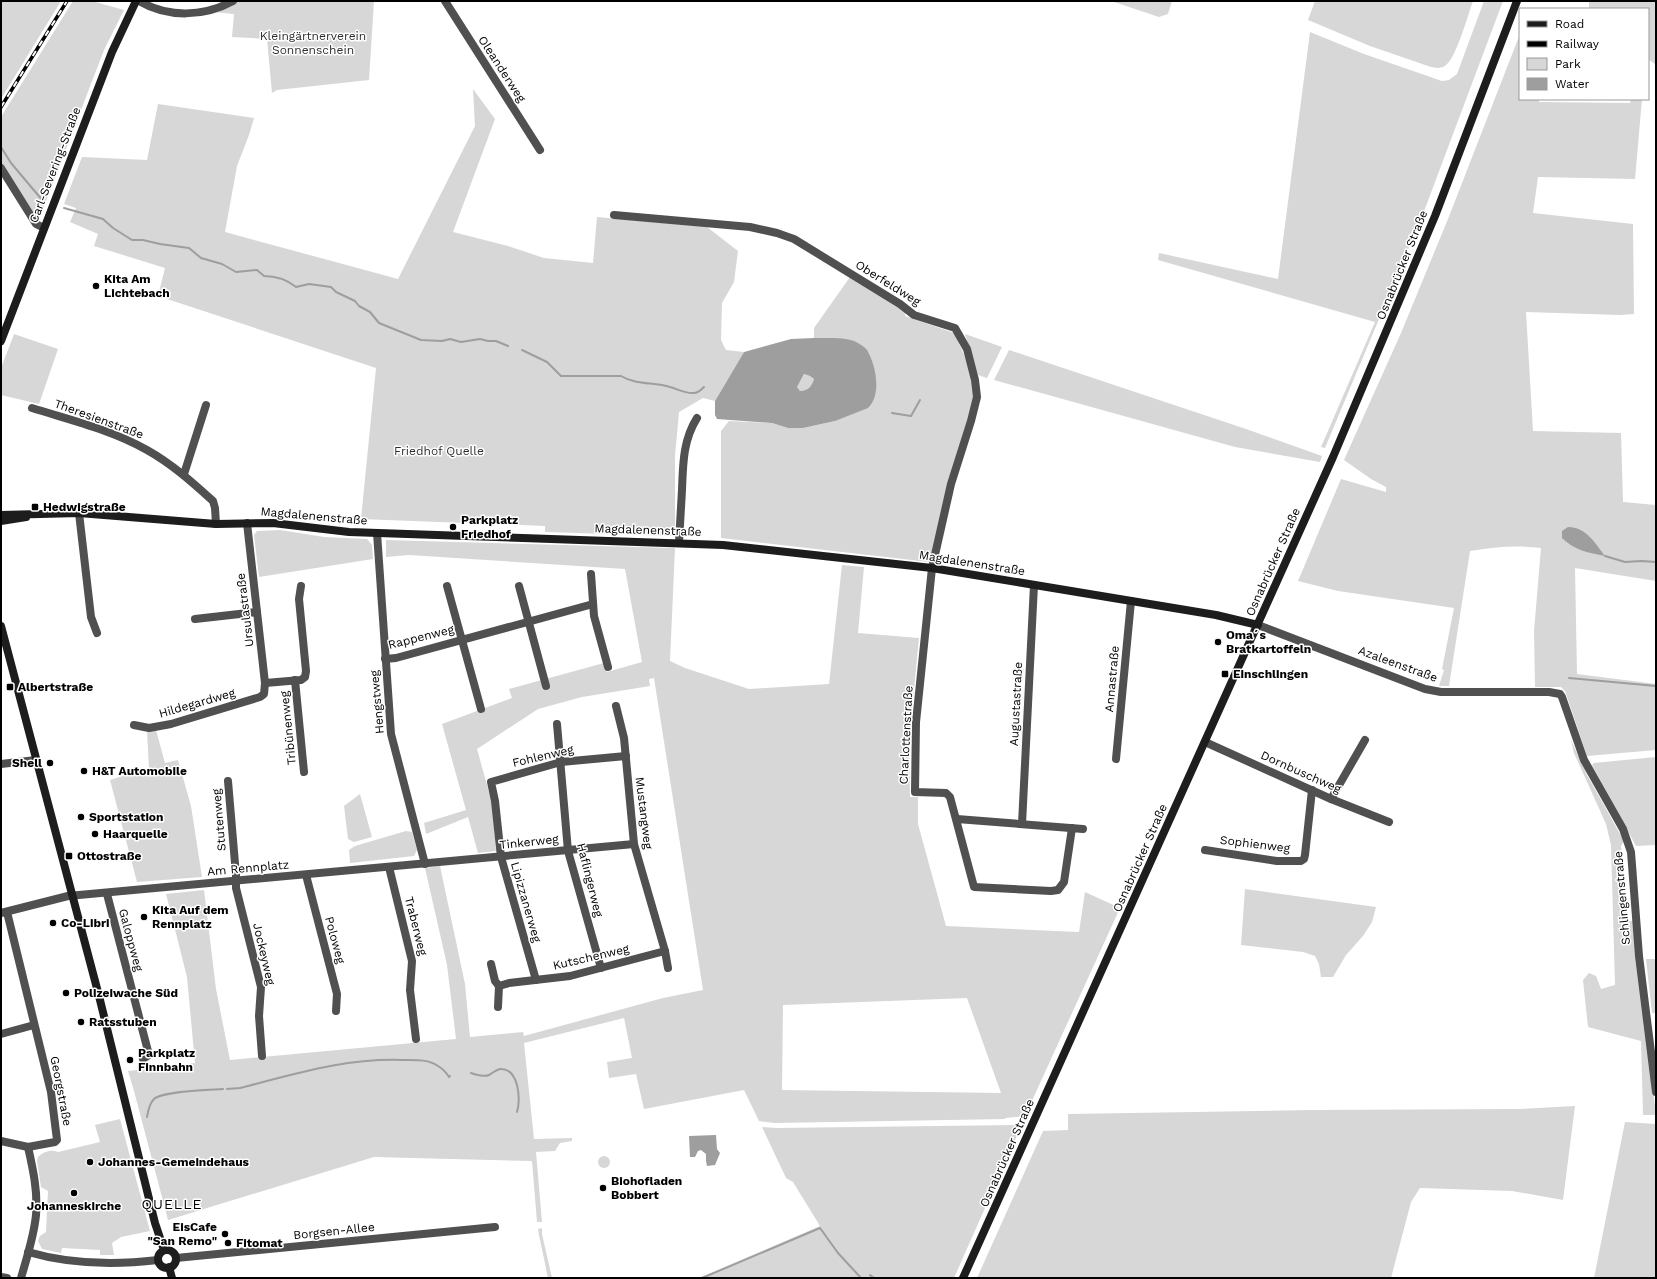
<svg xmlns="http://www.w3.org/2000/svg" width="1657" height="1279" font-family="'Work Sans',sans-serif">
	<style>
		.green { fill: #d7d7d7; fill-rule: evenodd }
		.water { fill: #9e9e9e; fill-rule: evenodd }
		.lines { fill: none; stroke-linecap: round; stroke-linejoin: round }
		.stream { stroke: #9e9e9e; stroke-width: 2 }
		.street { stroke: #505050; stroke-width: 8 }
		.secondary { stroke: #1d1d1d; stroke-width: 8 }
		.rail-casing { stroke: #000; stroke-width: 3.5 }
		.rail { stroke: #fff; stroke-width: 2; stroke-dasharray: 6; stroke-linecap: butt }
		.poi-dot { fill: #000; stroke: #fff; stroke-width: 1.5 }
		.labels { text-anchor: middle; dominant-baseline: central; stroke-width: 3; stroke-linejoin: round; paint-order: stroke }
		.park-label { font-size: 12px; fill: #2e2e2e; stroke: #fff }
		.street-label { font-size: 12px; fill: #000; stroke: #fff }
		.poi-label { font-size: 12px; font-weight: bold; fill: #000; stroke: #fff; text-anchor: start }
		.quarter-label { font-size: 14px; letter-spacing: 1px; fill: #000; stroke: #fff }
	</style>
	<rect width="100%" height="100%" fill="#fff"/>
	<g class="green">
		<path d="M1 1H61L1 99Z"/>
		<path d="M73 1H92L124 10 104 50 38 222 1 163V117Z"/>
		<path d="M237 1H374L369 80 277 90 272 93 267 39 232 37 234 14 213 12Z"/>
		<path d="M1111 1H1172L1168 14 1159 17Z"/>
		<path d="M1315 1H1473C1468 15 1456 58 1446 65 1441 69 1436 68 1431 67L1370 46 1308 20Z"/>
		<path d="M1484 1H1503L1423 214 1325 448 1321 447 1375 322 1158 260 1159 253 1278 279 1310 32 1364 54 1442 81 1449 80 1457 74Z"/>
		<path d="M1589 1H1656V65L1648 59V9H1589Z"/>
		<path d="M1520 34V99H1539V102L1630 103 1631 99H1642L1635 179 1538 177 1533 213 1633 224 1634 314 1620 315 1526 312 1533 431 1621 433 1623 502 1656 505V581L1575 568 1577 674 1656 684V750L1587 756 1565 691 1561 687H1535L1534 631 1541 548C1517 545 1494 547 1470 551L1449 686H1439L1444 670 1442 669 1454 608 1338 591 1298 581 1341 479 1386 492V487L1371 479 1344 460 1401 333 1448 219Z"/>
		<path d="M473 89 495 119 453 232 508 246 544 258 593 263 597 217 707 227 738 251 734 282 722 303 721 340 726 350 744 352 715 401 703 398 679 412 675 456V536L545 532V526L361 519 376 368 158 296 165 268 94 246 98 234 70 222 76 208 64 204 82 157 147 160 158 104 254 118 249 135 237 166 225 232 398 279 475 126Z"/>
		<path d="M850 277 905 309V316L954 333C965 354 972 374 974 398L933 559 929 562 721 538V431L729 421 772 423 788 428H803L835 421 852 340 814 338V328Z"/>
		<path d="M14 334 58 349 39 404 1 395V368Z"/>
		<path d="M965 334 1002 347 987 378 978 375Z"/>
		<path d="M1009 350 1249 430 1322 456 1320 462 1235 447 994 380Z"/>
		<path d="M804 374 810 376 814 379C812 386 808 391 800 391L797 387Z"/>
		<path d="M280 530 324 537 367 539 372 545 373 559 259 577 254 535 257 531Z"/>
		<path d="M386 540 675 548 670 661 685 668 749 689 829 684 842 565 864 567 858 633 919 638 909 740 910 797H918V824L946 926 1079 932 1085 892 1120 908 1025 1116 1005 1118V1119L774 1123 759 1121 744 1090 644 1109 636 1074 609 1078 607 1062 632 1058 624 1018 524 1043 534 1139 572 1138V1141L560 1143 555 1151 536 1152 542 1222H537L532 1161 374 1157 168 1220 134 1091 128 1071 195 1063 187 977 166 894 204 890 216 989 230 1060 456 1039 447 965 425 868 440 866 465 984 470 1037 523 1032 524 1036 663 998 703 990 654 678 649 679 650 686 582 697 538 709 477 749 492 803 496 851 478 853 468 817 426 834 424 823 466 810 442 724 512 698 509 689 604 663 607 672 642 662 625 569 409 555 386 557ZM967 998 1001 1093 782 1090 783 1005Z"/>
		<path d="M156 730 165 763 178 760 191 806 202 877 137 882 110 780 149 768 147 732Z"/>
		<path d="M1571 740 1587 775 1624 841 1621 846 1627 921H1633L1656 1115H1643L1641 1041 1588 1027 1583 980 1589 973 1596 976 1601 989 1615 985 1611 845 1606 824 1574 753Z"/>
		<path d="M1656 757V845L1636 846 1592 765 1594 763Z"/>
		<path d="M360 794 372 837 354 842 348 839 344 806Z"/>
		<path d="M406 831 412 832 417 850 414 856 350 863 349 850 355 846Z"/>
		<path d="M1245 889 1376 907 1372 922 1363 936 1346 955 1333 977H1321L1319 964 1315 956 1303 952 1241 945Z"/>
		<path d="M1646 959H1656V1013H1652Z"/>
		<path d="M1575 1106 1563 1200 1512 1191 1420 1188 1411 1202 1391 1278H977L1043 1131 1068 1130V1114L1311 1110 1521 1109Z"/>
		<path d="M120 1119 150 1231 121 1237 112 1243 114 1255H100V1250L62 1248 61 1253 42 1249 38 1241 40 1236 46 1232 48 1191 41 1187 37 1161 38 1157C43 1152 51 1149 58 1152L100 1142 95 1125Z"/>
		<path d="M1625 1122 1656 1124V1278H1594Z"/>
		<path d="M1018 1125 1020 1129 954 1278H699L820 1226 793 1182 786 1178 762 1127 777 1128Z"/>
		<circle cx="604" cy="1162" r="6"/>
		<path d="M542 1228V1234L552 1278H548L539 1235 538 1229Z"/>
	</g>
	<g class="water">
		<path d="M814 338C825 338 845 337 854 341 858 343 864 346 867 350 876 365 882 395 868 408L835 421 803 428H788L772 423 717 419 715 415V401L744 352 791 339ZM804 374 810 376 814 379C812 386 808 391 800 391L797 387Z"/>
		<path d="M1568 527C1586 527 1595 543 1605 556 1589 553 1574 550 1562 538V531Z"/>
		<path d="M716 1135 717 1149 720 1153 715 1165 707 1166 706 1161V1154L701 1150 698 1151 695 1157H690L689 1136Z"/>
	</g>
	<g class="lines">
		<g class="stream">
			<path d="M1 147 11 163 43 201"/>
			<path d="M64 208 103 219 113 228 132 240H143L160 244 189 248 201 258 222 264 236 272 257 270 264 276C277 276 286 279 296 287L309 284 331 287 336 292 355 301 359 306 370 312 379 323 421 340 442 341 450 339 461 342 480 339 488 341H496L508 346"/>
			<path d="M522 350 547 362 561 376H621C636 385 654 382 670 387 678 389 685 394 694 393 698 393 701 390 704 387"/>
			<path d="M892 413 911 416 920 400"/>
			<path d="M1605 556 1625 562 1641 561 1656 562"/>
			<path d="M1569 678 1656 686"/>
			<path d="M471 1073C476 1075 485 1077 489 1075 493 1073 495 1070 500 1069 519 1068 521 1100 517 1112"/>
			<path d="M227 1089 240 1088C295 1074 345 1058 403 1060 415 1060 428 1059 438 1066 443 1069 446 1072 449 1077L450 1076"/>
			<path d="M147 1117C148 1111 149 1104 154 1099 163 1091 209 1090 223 1089"/>
			<path d="M870 1275 874 1278"/>
			<path d="M702 1278 820 1228 838 1253 861 1278"/>
		</g>
		<g class="street">
			<path d="M139 1C168 18 204 17 233 1"/>
			<path d="M445 1 540 150"/>
			<path d="M1 168 36 224 44 228"/>
			<path d="M614 215 750 227 777 233 794 239 900 304 914 315 955 328 967 349 975 380 977 397 971 421 951 484 932 568 916 722 915 792 946 793 950 797 974 887 1051 891 1058 890 1064 882 1072 828"/>
			<path d="M32 408C70 420 112 430 147 450 172 464 192 482 213 501L215 508 216 524"/>
			<path d="M184 474 206 405"/>
			<path d="M79 513 91 617 97 633"/>
			<path d="M377 533 391 734 425 864"/>
			<path d="M679 542C680 525 681 507 682 490 683 464 683 440 697 418"/>
			<path d="M591 574 594 616 608 667"/>
			<path d="M447 586 481 709"/>
			<path d="M519 586 546 686"/>
			<path d="M195 619 257 612"/>
			<path d="M1258 625 1425 689 1441 692H1549L1560 694 1562 697 1584 760 1623 829 1631 852 1639 956 1656 1092"/>
			<path d="M385 659 396 658 593 604"/>
			<path d="M295 680 304 772"/>
			<path d="M265 683 301 680 305 677 306 671 299 599 301 586"/>
			<path d="M616 706 624 738 634 844 665 951 668 968"/>
			<path d="M557 724 568 851 601 968"/>
			<path d="M134 725 149 728 171 724 260 697 264 694 265 683 247 523"/>
			<path d="M1205 742 1331 799 1389 822"/>
			<path d="M1116 759 1131 601"/>
			<path d="M1 764 36 760"/>
			<path d="M228 781 236 875V888L261 987 259 1016 262 1056"/>
			<path d="M1331 799 1365 740"/>
			<path d="M957 819 1083 829"/>
			<path d="M1022 824 1034 585"/>
			<path d="M1205 850 1277 861H1301L1304 859 1305 855 1312 790"/>
			<path d="M389 867 412 961 410 990 416 1039"/>
			<path d="M306 875 337 994 336 1011"/>
			<path d="M107 894 149 1055 143 1059"/>
			<path d="M1 913 68 896 634 844"/>
			<path d="M491 964 495 981 499 986"/>
			<path d="M536 980 501 857 495 801 491 782 561 762 626 756"/>
			<path d="M498 1007 499 986 509 983 570 976 665 951"/>
			<path d="M1 1034 34 1025"/>
			<path d="M1 1141 28 1147 55 1142 57 1140 51 1092 7 912"/>
			<path d="M28 1252C69 1264 116 1265 158 1260"/>
			<path d="M176 1258 495 1227"/>
			<path d="M1 1277 7 1278"/>
			<path d="M21 1278C27 1257 34 1236 36 1215 38 1192 33 1169 28 1147"/>
		</g>
		<g class="secondary">
			<path d="M1 341 112 52 136 1"/>
			<path d="M1 515 79 513 216 524 273 523 349 532 723 545 932 568 1216 615 1258 625"/>
			<path d="M1 521 26 517"/>
			<path d="M1 626 99 996 155 1223 164 1250"/>
			<circle cx="167" cy="1259" r="9"/>
			<path d="M169 1267 172 1278"/>
			<path d="M963 1278 1333 457 1435 216 1517 1"/>
		</g>
		<g class="rail-casing">
			<path id="rail" d="M1 107 67 1"/>
		</g>
		<use href="#rail" class="rail"/>
	</g>
	<g class="poi-dot">
		<circle cx="96" cy="286" r="4"/>
		<rect x="31" y="503" width="8" height="8" rx="2"/>
		<circle cx="453" cy="527" r="4"/>
		<circle cx="1218" cy="642" r="4"/>
		<rect x="1221" y="670" width="8" height="8" rx="2"/>
		<rect x="6" y="683" width="8" height="8" rx="2"/>
		<circle cx="50" cy="763" r="4"/>
		<circle cx="84" cy="771" r="4"/>
		<circle cx="81" cy="817" r="4"/>
		<circle cx="95" cy="834" r="4"/>
		<rect x="65" y="852" width="8" height="8" rx="2"/>
		<circle cx="144" cy="917" r="4"/>
		<circle cx="53" cy="923" r="4"/>
		<circle cx="66" cy="993" r="4"/>
		<circle cx="81" cy="1022" r="4"/>
		<circle cx="130" cy="1060" r="4"/>
		<circle cx="90" cy="1162" r="4"/>
		<circle cx="603" cy="1188" r="4"/>
		<circle cx="74" cy="1193" r="4"/>
		<circle cx="225" cy="1234" r="4"/>
		<circle cx="228" cy="1243" r="4"/>
	</g>
	<g class="labels">
		<g class="park-label">
			<text x="313" y="36">Kleingärtnerverein<tspan x="313" dy="14">Sonnenschein</tspan></text>
			<text x="439" y="451">Friedhof Quelle</text>
		</g>
		<g class="street-label">
			<text transform="translate(502 69) rotate(57)">Oleanderweg</text>
			<text transform="translate(55 165) rotate(-69)">Carl-Severing-Straße</text>
			<text transform="translate(1402 265) rotate(-68)">Osnabrücker Straße</text>
			<text transform="translate(888 283) rotate(32)">Oberfeldweg</text>
			<text transform="translate(99 419) rotate(20)">Theresienstraße</text>
			<text transform="translate(314 516) rotate(5)">Magdalenenstraße</text>
			<text transform="translate(648 530) rotate(2)">Magdalenenstraße</text>
			<text transform="translate(1273 562) rotate(-66)">Osnabrücker Straße</text>
			<text transform="translate(972 563) rotate(9)">Magdalenenstraße</text>
			<text transform="translate(245 610) rotate(-97)">Ursulastraße</text>
			<text transform="translate(421 637) rotate(-14)">Rappenweg</text>
			<text transform="translate(1398 664) rotate(20)">Azaleenstraße</text>
			<text transform="translate(1112 679) rotate(-85)">Annastraße</text>
			<text transform="translate(377 702) rotate(-95)">Hengstweg</text>
			<text transform="translate(197 703) rotate(-16)">Hildegardweg</text>
			<text transform="translate(1016 704) rotate(-87)">Augustastraße</text>
			<text transform="translate(288 728) rotate(-96)">Tribünenweg</text>
			<text transform="translate(906 735) rotate(-87)">Charlottenstraße</text>
			<text transform="translate(543 756) rotate(-13)">Fohlenweg</text>
			<text transform="translate(1301 772) rotate(24)">Dornbuschweg</text>
			<text transform="translate(644 813) rotate(83)">Mustangweg</text>
			<text transform="translate(219 820) rotate(-95)">Stutenweg</text>
			<text transform="translate(529 842) rotate(-6)">Tinkerweg</text>
			<text transform="translate(1255 844) rotate(7)">Sophienweg</text>
			<text transform="translate(1140 858) rotate(-66)">Osnabrücker Straße</text>
			<text transform="translate(248 868) rotate(-5)">Am Rennplatz</text>
			<text transform="translate(590 880) rotate(76)">Haflingerweg</text>
			<text transform="translate(1622 898) rotate(-95)">Schlingenstraße</text>
			<text transform="translate(526 902) rotate(74)">Lipizzanerweg</text>
			<text transform="translate(416 926) rotate(76)">Traberweg</text>
			<text transform="translate(131 940) rotate(75)">Galoppweg</text>
			<text transform="translate(335 940) rotate(75)">Poloweg</text>
			<text transform="translate(264 954) rotate(77)">Jockeyweg</text>
			<text transform="translate(591 957) rotate(-13)">Kutschenweg</text>
			<text transform="translate(61 1091) rotate(79)">Georgstraße</text>
			<text transform="translate(1007 1153) rotate(-66)">Osnabrücker Straße</text>
			<text transform="translate(334 1231) rotate(-6)">Borgsen-Allee</text>
		</g>
		<g class="poi-label">
			<text x="104" y="279">Kita Am<tspan x="104" dy="14">Lichtebach</tspan></text>
			<text x="43" y="507">Hedwigstraße</text>
			<text x="461" y="520">Parkplatz<tspan x="461" dy="14">Friedhof</tspan></text>
			<text x="1226" y="635">Oma´s<tspan x="1226" dy="14">Bratkartoffeln</tspan></text>
			<text x="1233" y="674">Einschlingen</text>
			<text x="18" y="687">Albertstraße</text>
			<text x="42" y="763" text-anchor="end">Shell</text>
			<text x="92" y="771">H&amp;T Automobile</text>
			<text x="89" y="817">Sportstation</text>
			<text x="103" y="834">Haarquelle</text>
			<text x="77" y="856">Ottostraße</text>
			<text x="152" y="910">Kita Auf dem<tspan x="152" dy="14">Rennplatz</tspan></text>
			<text x="61" y="923">Co-Libri</text>
			<text x="74" y="993">Polizeiwache Süd</text>
			<text x="89" y="1022">Ratsstuben</text>
			<text x="138" y="1053">Parkplatz<tspan x="138" dy="14">Finnbahn</tspan></text>
			<text x="98" y="1162">Johannes-Gemeindehaus</text>
			<text x="611" y="1181">Biohofladen<tspan x="611" dy="14">Bobbert</tspan></text>
			<text x="74" y="1206" text-anchor="middle">Johanneskirche</text>
			<text x="217" y="1227" text-anchor="end">EisCafe<tspan x="217" dy="14">"San Remo"</tspan></text>
			<text x="236" y="1243">Fitomat</text>
		</g>
		<g class="quarter-label">
			<text x="172" y="1204">QUELLE</text>
		</g>
	</g>
	<rect width="1657" height="1279" fill="none" stroke="#000000" stroke-width="4"/>
	<rect x="1519" y="8" width="130" height="92" fill="#ffffff" stroke="#999999"/>
	<rect x="1527" y="21" width="20" height="6" fill="#1d1d1d" stroke="#999999"/>
	<text x="1555" y="28" font-size="12" fill="#000000">Road</text>
	<rect x="1527" y="41" width="20" height="6" fill="#000000" stroke="#999999"/>
	<text x="1555" y="48" font-size="12" fill="#000000">Railway</text>
	<rect x="1527" y="58" width="20" height="12" fill="#d7d7d7" stroke="#999999"/>
	<text x="1555" y="68" font-size="12" fill="#000000">Park</text>
	<rect x="1527" y="78" width="20" height="12" fill="#9e9e9e" stroke="#999999"/>
	<text x="1555" y="88" font-size="12" fill="#000000">Water</text>
</svg>
